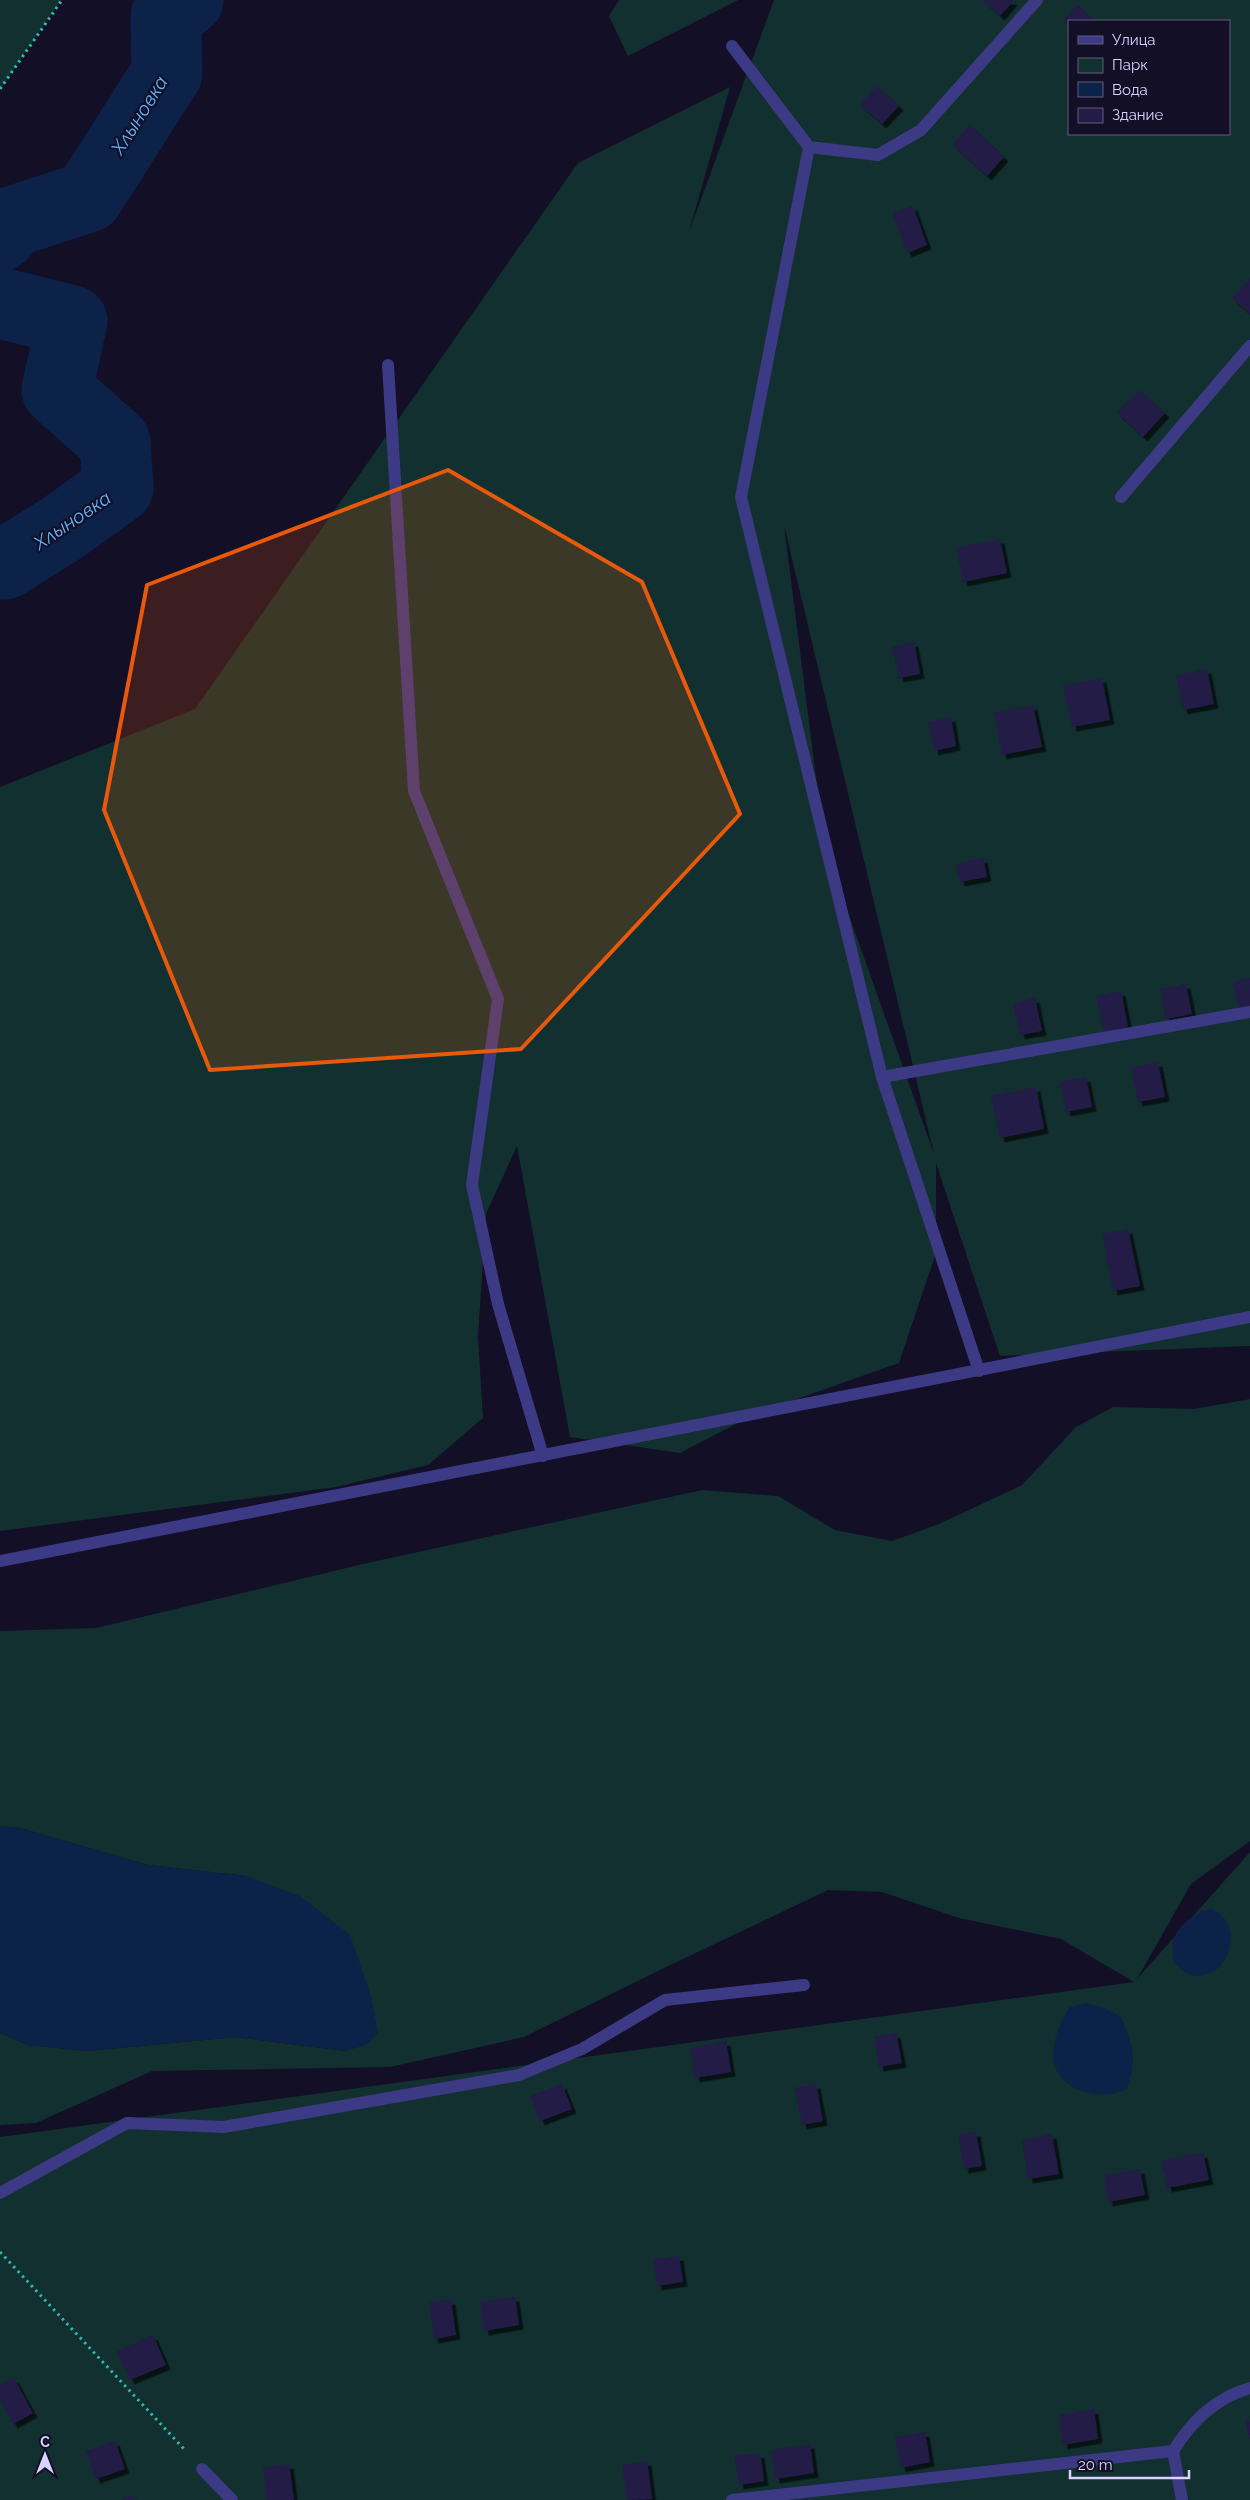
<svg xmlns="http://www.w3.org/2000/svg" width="1250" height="2500" font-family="Raleway,sans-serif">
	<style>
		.green { fill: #12302f; fill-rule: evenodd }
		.water { fill: #0c2248 }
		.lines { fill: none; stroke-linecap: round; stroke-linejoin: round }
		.river { stroke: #0c2248; stroke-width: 71 }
		.building { fill: #241b47; filter: url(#shadow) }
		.path { stroke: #2fb8b0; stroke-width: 3; stroke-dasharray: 2.5 4; stroke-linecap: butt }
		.minor { stroke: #3d3a85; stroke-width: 12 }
		.marked { fill: #e8590c; fill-opacity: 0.2; stroke: #e8590c; stroke-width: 4; stroke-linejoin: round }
		.labels { text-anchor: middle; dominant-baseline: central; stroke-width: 4.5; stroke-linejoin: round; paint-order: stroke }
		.water-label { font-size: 19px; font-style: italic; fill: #62b6ff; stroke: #130f26 }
	</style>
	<defs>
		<filter id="shadow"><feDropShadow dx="4.5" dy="4.5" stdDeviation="0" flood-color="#0009"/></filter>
	</defs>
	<rect width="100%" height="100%" fill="#130f26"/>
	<g class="green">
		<path d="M0 0H61L0 90Z"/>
		<path d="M619 0H738L628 56 609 16Z"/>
		<path d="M774 0H1250V1346L1000 1356 936 1163V1253L899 1363 757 1413 680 1453 570 1437 517 1146 486 1214 478 1337 483 1418 428 1465 336 1487 0 1531V787L195 709 578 163 730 87 689 232ZM1069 21H1229V134H1069ZM784 525 934 1154 825 848Z"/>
		<path d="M1250 1399V1841L1191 1884 1137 1979 1250 1852V2500H0V2137L1134 1982 1061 1939 959 1918 882 1892 828 1890 662 1969 524 2037 390 2067 152 2071 36 2123 0 2125V2033L28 2045 87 2051 236 2037 345 2051 246 1876 148 1865 20 1828 0 1826V1631L96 1628 363 1564 702 1490 778 1496 835 1530 892 1541 939 1524 1022 1485 1076 1427 1113 1407 1194 1409Z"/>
	</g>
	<g class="water">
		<path d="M0 1826 20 1828 148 1865 246 1876 300 1896 350 1935 371 1996 378 2033 366 2045 345 2051 236 2037 87 2051 28 2045 0 2033Z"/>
		<path d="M1212 1909C1250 1926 1225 1990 1186 1973 1182 1971 1178 1966 1174 1963 1173 1955 1171 1945 1174 1938 1181 1923 1196 1911 1212 1909Z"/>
		<path d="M1086 2003 1104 2008 1121 2017C1134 2049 1137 2055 1127 2089 1110 2096 1099 2096 1082 2091 1041 2077 1051 2035 1070 2007Z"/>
	</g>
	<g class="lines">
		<g class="river">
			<path d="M0 236 14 221 88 197 167 73 166 17 188 0"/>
			<path d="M0 303 72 321 57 390 115 442 118 488 61 529 5 564H0"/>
		</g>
	</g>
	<g class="building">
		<path d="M983 0H1014L1000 16Z"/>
		<path d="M1077 5 1094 20 1093 21H1069V26L1063 21Z"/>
		<path d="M877 86 899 106 882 124 860 105Z"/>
		<path d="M970 125 1004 157 987 176 953 145Z"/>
		<path d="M913 206 927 245 907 253 893 213Z"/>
		<path d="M1250 279V314L1232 298Z"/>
		<path d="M1139 390 1165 413 1143 437 1117 413Z"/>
		<path d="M1000 539 1007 573 963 582 956 548Z"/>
		<path d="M914 642 920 674 899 678 892 647Z"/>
		<path d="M1207 669 1214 704 1183 710 1176 675Z"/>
		<path d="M1102 678 1110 720 1072 727 1063 686Z"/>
		<path d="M1033 705 1042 747 1002 755 994 712Z"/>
		<path d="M951 717 956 746 934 751 928 722Z"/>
		<path d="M983 858 987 877 960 882 956 864Z"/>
		<path d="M1250 978V1006L1238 1009 1233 982Z"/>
		<path d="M1186 984 1192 1014 1166 1019 1160 989Z"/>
		<path d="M1121 991 1128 1027 1104 1032 1096 996Z"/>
		<path d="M1035 998 1042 1031 1020 1035 1013 1003Z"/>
		<path d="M1158 1062 1165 1097 1138 1102 1131 1068Z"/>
		<path d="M1086 1077 1092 1107 1066 1112 1060 1082Z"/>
		<path d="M1036 1087 1044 1129 1000 1138 991 1096Z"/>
		<path d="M1128 1229 1140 1286 1113 1291 1102 1234Z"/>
		<path d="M896 2033 902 2063 879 2067 874 2037Z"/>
		<path d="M726 2041 731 2072 695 2078 690 2048Z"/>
		<path d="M562 2084 572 2109 540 2121 530 2096Z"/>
		<path d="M816 2084 823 2121 802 2125 795 2088Z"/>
		<path d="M976 2132 982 2166 964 2169 958 2135Z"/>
		<path d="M1052 2134 1059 2174 1028 2179 1022 2140Z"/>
		<path d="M1203 2153 1209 2180 1167 2188 1162 2160Z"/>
		<path d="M1140 2169 1145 2195 1108 2202 1104 2175Z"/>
		<path d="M679 2256 683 2282 657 2286 653 2259Z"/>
		<path d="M515 2297 519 2325 484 2331 480 2302Z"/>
		<path d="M451 2300 456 2335 434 2339 429 2302Z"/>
		<path d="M153 2335 166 2365 130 2380 117 2351Z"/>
		<path d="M14 2378 33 2413 13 2424 0 2399V2385Z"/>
		<path d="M1094 2409 1098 2439 1063 2445 1059 2415Z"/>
		<path d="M1246 2421H1250V2438L1249 2439Z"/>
		<path d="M925 2432 930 2462 901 2468 895 2437Z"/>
		<path d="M115 2441 125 2469 96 2479 86 2451Z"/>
		<path d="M810 2444 814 2473 775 2479 771 2450Z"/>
		<path d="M760 2453 764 2481 739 2485 734 2456Z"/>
		<path d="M647 2461 652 2499 627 2500 622 2465Z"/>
		<path d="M289 2464 294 2500H267L263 2468Z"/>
		<path d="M132 2495 134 2500H119Z"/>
	</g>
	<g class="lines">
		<g class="path">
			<path d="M0 89 62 0"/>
			<path d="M0 2252 184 2449"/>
		</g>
		<g class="minor">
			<path d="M732 46 809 147 878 155 921 130 1037 0"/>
			<path d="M809 147 741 497 882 1077 979 1371"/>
			<path d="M388 365 414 791 498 999 472 1185 498 1304 543 1456"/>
			<path d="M1121 497 1250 346"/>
			<path d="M882 1077 1250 1012"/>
			<path d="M0 1561 1250 1317"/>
			<path d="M0 2193 127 2123 224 2127 519 2075 582 2049 665 2000 804 1985"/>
			<path d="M1173 2451 1182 2500"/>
			<path d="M202 2469 232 2500"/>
			<path d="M732 2500 1173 2451C1192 2421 1215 2398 1250 2388"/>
		</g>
	</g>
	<path class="marked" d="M448 470 642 582 740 814 521 1049 210 1070 104 810 147 585Z"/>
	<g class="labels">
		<g class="water-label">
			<text transform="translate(139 115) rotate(-58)">Хлыновка</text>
			<text transform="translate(72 520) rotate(-34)">Хлыновка</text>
		</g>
	</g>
	<rect x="1068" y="20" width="162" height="115" fill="#130f26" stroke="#625e7d"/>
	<rect x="1078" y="36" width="25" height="8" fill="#3d3a85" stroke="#625e7d"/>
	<text x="1112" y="45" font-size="15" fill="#d9d4ff">Улица</text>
	<rect x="1078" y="58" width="25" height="15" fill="#12302f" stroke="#625e7d"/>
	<text x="1112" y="70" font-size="15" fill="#d9d4ff">Парк</text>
	<rect x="1078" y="82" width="25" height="15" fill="#0c2248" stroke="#625e7d"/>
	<text x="1112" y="95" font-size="15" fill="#d9d4ff">Вода</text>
	<rect x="1078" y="108" width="25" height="15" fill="#241b47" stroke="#625e7d"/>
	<text x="1112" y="120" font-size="15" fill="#d9d4ff">Здание</text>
	<g transform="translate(45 2455)" stroke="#130f26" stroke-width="4" paint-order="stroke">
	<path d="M0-4L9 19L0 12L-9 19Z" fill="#d9d4ff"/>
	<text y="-8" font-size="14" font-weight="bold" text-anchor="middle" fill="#d9d4ff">С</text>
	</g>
	<path d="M1070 2470v8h119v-8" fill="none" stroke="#d9d4ff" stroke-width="2.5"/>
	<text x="1078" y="2470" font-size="15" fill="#d9d4ff" stroke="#130f26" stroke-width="4" paint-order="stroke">20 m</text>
</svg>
